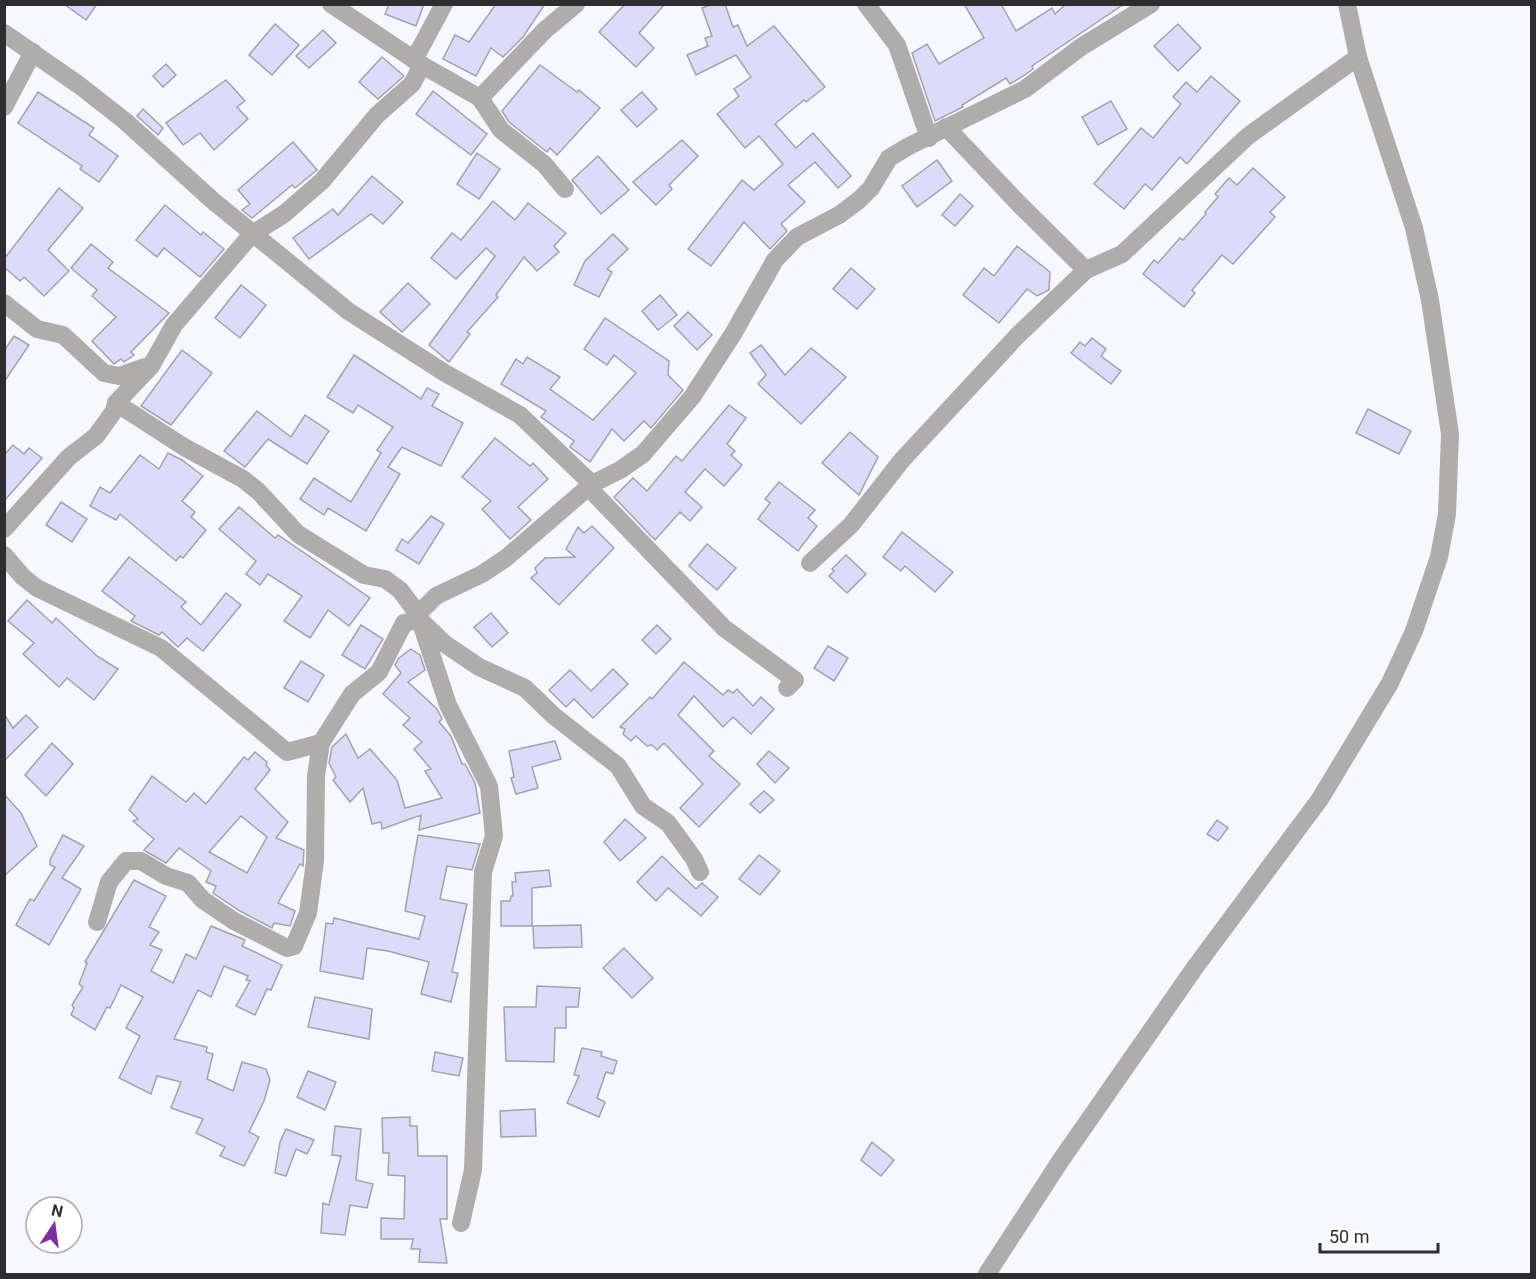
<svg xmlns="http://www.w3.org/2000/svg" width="1536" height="1279" font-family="Roboto,sans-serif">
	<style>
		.building { fill: #dadcfa; stroke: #a2a3a9; stroke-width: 1.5; fill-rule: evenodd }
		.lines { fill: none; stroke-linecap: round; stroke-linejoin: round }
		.minor { stroke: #afacac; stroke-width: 18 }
	</style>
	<rect width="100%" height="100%" fill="#f7f8ff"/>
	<g class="building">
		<path d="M64 4H97L86 20Z"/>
		<path d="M389 4H424L416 26 385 14Z"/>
		<path d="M496 4H545L523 37 503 57 491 48 476 76 443 59 455 35 469 42Z"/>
		<path d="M625 4H665L639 33 654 48 636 67 599 32Z"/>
		<path d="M713 4H725L733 27 738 25 747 46 774 26 825 87 806 102 804 100 775 124 796 148 813 133 851 176 838 188 815 162 788 185 805 202 781 224 787 231 770 249 744 222 711 266 688 249 742 180 754 190 783 164 759 136 745 148 717 114 739 96 734 89 751 77 736 55 696 75 687 55 708 46 705 38 712 36 702 8Z"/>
		<path d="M964 4H1001L1016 31 1052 8 1055 14 1066 4H1124L1032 66 1033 69 1025 75 1010 84 1006 78 962 105 963 107 935 121 912 53 927 44 939 64 984 38Z"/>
		<path d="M275 24 299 45 272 75 249 55Z"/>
		<path d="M1178 24 1201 48 1178 71 1154 46Z"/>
		<path d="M323 30 336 43 309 68 296 56Z"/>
		<path d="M382 57 404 76 378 99 359 82Z"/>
		<path d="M166 64 176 75 163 87 153 76Z"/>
		<path d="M540 65 577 92 579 90 600 108 557 155 550 148 547 152 509 122 502 111Z"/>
		<path d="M1211 76 1240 101 1187 164 1180 157 1152 190 1145 184 1124 209 1094 184 1141 128 1153 138 1181 104 1173 97 1186 82 1197 92Z"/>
		<path d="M226 80 245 101 237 107 248 119 214 150 200 133 183 145 166 123Z"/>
		<path d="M433 91 487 134 471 155 416 114Z"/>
		<path d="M38 92 94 128 89 135 118 156 99 182 80 169 82 166 18 123Z"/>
		<path d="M642 92 657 109 637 127 621 110Z"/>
		<path d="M1111 101 1127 129 1098 145 1082 117Z"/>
		<path d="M143 109 163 128 158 135 137 116Z"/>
		<path d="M682 140 698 156 669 185 672 189 656 205 633 182Z"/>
		<path d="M293 142 317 170 295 188 292 185 252 218 242 210 250 204 238 190Z"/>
		<path d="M477 153 500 169 479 199 457 184Z"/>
		<path d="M598 156 629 190 601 214 572 180Z"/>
		<path d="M937 160 952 181 917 207 902 186Z"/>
		<path d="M1253 168 1285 197 1270 212 1275 217 1233 264 1222 255 1192 290 1195 293 1184 307 1143 274 1154 260 1158 263 1180 238 1183 240 1206 214 1205 212 1218 197 1215 194 1229 178 1237 185Z"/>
		<path d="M372 176 403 202 383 224 371 214 309 259 293 238 333 209 338 215Z"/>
		<path d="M59 188 83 208 48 250 69 271 44 296 24 277 20 281 4 267V259Z"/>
		<path d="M960 194 973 206 955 226 942 215Z"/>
		<path d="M493 201 515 220 528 203 566 233 554 246 559 252 537 271 524 257 496 295 498 297 467 332 470 334 449 362 429 345 495 256 486 248 456 279 431 258 452 233 461 240Z"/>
		<path d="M165 205 201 235 203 232 224 249 200 277 164 248 157 257 136 240Z"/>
		<path d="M613 234 628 249 607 269 612 272 599 297 574 285 585 261Z"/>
		<path d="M91 244 113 262 108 268 169 313 131 352 134 355 124 362 121 359 114 364 92 341 116 317 92 296 97 290 71 268Z"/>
		<path d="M1017 246 1050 272 1049 290 1037 296 1027 289 999 323 963 295 984 268 994 276Z"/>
		<path d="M851 268 875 289 857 309 833 289Z"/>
		<path d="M408 283 430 304 402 332 380 312Z"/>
		<path d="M241 285 266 305 240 338 215 318Z"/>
		<path d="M660 295 677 315 658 330 642 311Z"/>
		<path d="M688 312 712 335 697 350 674 326Z"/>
		<path d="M605 318 669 361 668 375 683 390 651 428 644 421 624 441 612 429 590 462 570 447 574 441 541 417 546 411 501 384 516 359 523 364 527 357 560 377 550 389 593 420 636 373 614 355 607 365 584 349Z"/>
		<path d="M14 336 29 345 4 382V351Z"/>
		<path d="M1092 338 1106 349 1101 356 1121 371 1111 384 1071 353 1080 342 1085 346Z"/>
		<path d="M761 345 785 375 811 348 846 377 801 424 758 384 766 375 750 353Z"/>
		<path d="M182 350 212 373 171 425 141 406Z"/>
		<path d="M354 355 421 399 427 388 439 394 432 406 463 423 441 466 402 447 388 467 400 474 366 531 328 508 324 515 300 499 314 478 351 502 381 453 377 450 393 427 358 405 353 413 327 397Z"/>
		<path d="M729 405 746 418 727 444 735 451 731 455 742 465 724 486 705 469 685 492 702 507 690 521 680 512 655 540 614 497 633 478 647 491 676 456 682 461Z"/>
		<path d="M1368 409 1411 431 1399 454 1356 433Z"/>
		<path d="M257 411 291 437 305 415 329 431 307 464 268 439 245 467 224 451Z"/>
		<path d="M850 432 878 457 859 495 822 463Z"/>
		<path d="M495 438 530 466 533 463 548 479 518 507 531 520 510 539 482 509 491 501 462 477Z"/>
		<path d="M13 445 24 454 29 448 42 458 4 501V455Z"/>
		<path d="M168 453 182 460 203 476 182 501 195 512 191 517 206 530 183 558 180 556 176 561 120 514 116 520 90 506 100 487 110 493 140 455 159 469Z"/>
		<path d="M779 482 815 510 808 518 817 526 798 551 758 519 770 503 765 499Z"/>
		<path d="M61 502 87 519 72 542 46 525Z"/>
		<path d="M239 507 275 538 278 535 370 598 349 626 328 610 310 638 284 621 302 596 268 574 260 585 246 574 256 561 219 529Z"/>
		<path d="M431 516 444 524 419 564 396 550 402 539 408 543Z"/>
		<path d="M592 526 614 548 559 605 531 578 537 573 535 568 545 558 575 557 566 549 578 527 584 533Z"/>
		<path d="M902 532 953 572 935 592 905 566 901 571 883 557Z"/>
		<path d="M707 544 736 568 717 590 689 566Z"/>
		<path d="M846 555 866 574 847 593 829 576 834 571 832 569Z"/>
		<path d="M129 557 186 602 181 607 201 625 226 593 241 605 203 651 187 638 178 647 162 632 159 635 131 621 135 616 102 591Z"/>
		<path d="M27 600 52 623 56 618 97 656 118 669 94 700 67 678 59 687 23 654 34 643 8 621Z"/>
		<path d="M491 613 508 633 492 647 474 627Z"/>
		<path d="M361 625 383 639 365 669 342 655Z"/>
		<path d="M657 625 671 639 656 654 642 640Z"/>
		<path d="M828 646 848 658 834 681 814 668Z"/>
		<path d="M411 649 420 655 425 670 408 682 437 709 442 719 439 722 451 736 462 764H465L475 783 480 813 419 830 421 815 382 829 381 822 372 824 363 788 350 802 333 780 336 777 329 763 332 747 346 734 358 758 370 749 397 780 405 808 442 798 425 771 431 769 414 749 422 742 403 725 410 718 383 694 401 673 395 665 399 658Z"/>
		<path d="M301 661 324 675 308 702 284 688Z"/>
		<path d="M684 662 723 695 728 690 733 693 737 689 753 706 761 697 774 709 751 734 733 717 723 727 694 696 678 715 714 751 709 756 740 784 699 827 680 808 703 784 664 743 657 750 652 745 647 746 636 736 631 741 623 734 625 729 620 727 650 697 652 699Z"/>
		<path d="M613 669 628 684 593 718 574 699 566 707 549 690 570 670 591 691Z"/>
		<path d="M4 714 13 728 26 715 38 727 4 761Z"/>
		<path d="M555 741 561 759 532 767 538 788 516 794 511 778 514 777 509 751Z"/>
		<path d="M52 743 73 764 46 796 25 775Z"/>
		<path d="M769 751 789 768 775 783 757 764Z"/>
		<path d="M255 752 267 762 266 765 270 770 255 789 288 822 276 838 304 850 303 866 300 864 278 903 295 911 290 926 274 923 272 928 240 911 213 893 216 886 206 882 211 871 179 848 166 863 147 852 144 850 154 839 133 821 138 819 129 810 152 776 186 802 194 793 206 804 244 757 248 760ZM241 816 267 837 247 873 209 852Z"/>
		<path d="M764 791 774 800 760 813 750 804Z"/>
		<path d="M4 794 21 813 37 846 4 876Z"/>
		<path d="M625 819 646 838 620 861 604 842Z"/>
		<path d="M1217 820 1228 828 1218 841 1207 834Z"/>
		<path d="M63 835 84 846 62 878 81 889 49 945 16 925 30 899 34 901 55 867 50 865V860Z"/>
		<path d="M418 835 480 844 472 870 447 866 440 899 467 904 452 972 458 973 451 1002 421 994 429 962 388 951 367 948 363 979 320 971 326 923 333 924 334 918 419 939 425 916 405 911Z"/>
		<path d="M759 855 780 871 760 895 739 879Z"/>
		<path d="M662 856 696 889 702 883 718 897 701 916 668 888 656 901 637 882Z"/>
		<path d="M549 870 551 886 532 888V926H501V901H510L511 896H513L512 882H516L515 873Z"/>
		<path d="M134 880 166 896 149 927 159 932 150 945 162 950 151 971 173 983 186 954 196 959 211 926 245 940 242 946 282 965 271 990 267 989 255 1015 236 1006 250 981 246 980 248 976 224 966 211 997 198 990 174 1039 207 1047 206 1052 213 1054 207 1079 233 1091 242 1062 266 1069 270 1080 264 1101 249 1132 259 1137 244 1166 220 1156 225 1147 196 1133 203 1119 171 1108 181 1082 157 1076 151 1094 119 1078 140 1036 126 1028 143 997 121 985 110 1008 107 1007 95 1030 71 1015 74 1008 72 1005 83 987 79 984 87 963 85 962Z"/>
		<path d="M581 925 582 947 534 948 533 926Z"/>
		<path d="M624 948 653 978 632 998 603 968Z"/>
		<path d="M537 986 580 988 578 1007H566V1028H555L554 1062 506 1061 504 1007H536Z"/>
		<path d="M315 997 372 1009 369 1039 308 1027Z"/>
		<path d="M582 1048 602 1052 601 1056 617 1061 613 1074 606 1072 597 1098 605 1102 599 1117 567 1103 579 1076 574 1075Z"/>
		<path d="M435 1052 463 1058 459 1076 432 1071Z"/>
		<path d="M308 1071 336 1082 325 1110 297 1097Z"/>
		<path d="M535 1109 536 1136 501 1137 500 1111Z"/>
		<path d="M410 1117V1126H417L418 1156H447V1219H440L447 1263 419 1262 420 1249H411L413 1239H381V1218L404 1219 405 1176 388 1175 389 1153H383L382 1118Z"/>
		<path d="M335 1126 361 1129 356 1180 373 1184 367 1208 350 1205 345 1235 321 1233 323 1203 329 1205 341 1156 332 1155Z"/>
		<path d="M286 1129 314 1140 307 1154 296 1149 286 1176 275 1173 280 1142Z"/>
		<path d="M872 1142 894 1160 881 1176 861 1160Z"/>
	</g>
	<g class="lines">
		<g class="minor">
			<path d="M331 4 422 65 480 98 501 130 544 164 565 189"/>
			<path d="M866 4 897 45 929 138"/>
			<path d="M4 33 79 85 125 121 212 200 348 311 445 373 520 415 592 484"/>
			<path d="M414 60 444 4"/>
			<path d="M480 98 545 30 576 4"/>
			<path d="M4 107 33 52"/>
			<path d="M1086 270 1122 254 1248 136 1358 57"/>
			<path d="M4 303 37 329 63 335 104 373 119 376 145 367"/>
			<path d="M116 403 184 447 243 479 259 492 298 534 364 575 385 579 400 590 418 614 448 705 489 786 494 836 483 872 473 1170 461 1223"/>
			<path d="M588 487 724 628 795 680 787 688"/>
			<path d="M4 529 69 457 96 436 114 411 116 403 151 366 174 325 252 234 284 214 322 181 377 115 412 84 422 65"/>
			<path d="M4 555 23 577 37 588 161 648 287 752 321 743"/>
			<path d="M810 563 851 525 902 460 1017 336 1086 270 1021 206 946 127"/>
			<path d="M421 621 445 644 479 667 525 688 554 716 618 766 643 806 668 823 694 859 700 872"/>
			<path d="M97 922 109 882 126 861H141L166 876 188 883 203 900 234 921 287 948 294 946 308 913 315 861 316 776 321 743 352 694 379 672 404 623 419 620 418 614 436 596 482 574 506 558 592 484 620 470 643 454 692 397 733 334 775 260 797 237 839 215 859 200 871 188 889 158 909 146 1025 89 1081 47 1151 4"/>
			<path d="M987 1274 1061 1160 1196 966 1320 799 1390 683 1414 631 1439 557 1447 514 1450 434 1430 300 1414 228 1358 57 1347 4"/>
		</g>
	</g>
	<rect width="1536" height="1279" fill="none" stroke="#2e2e30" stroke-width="12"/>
	<g transform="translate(54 1225) rotate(13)"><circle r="28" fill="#ffffff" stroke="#ababac" stroke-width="1.5"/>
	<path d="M0-4.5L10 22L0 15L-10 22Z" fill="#7e2e9f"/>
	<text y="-9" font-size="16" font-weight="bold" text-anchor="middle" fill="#2e2e30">N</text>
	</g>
	<path d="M1320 1243v9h118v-9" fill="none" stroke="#2e2e30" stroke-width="3"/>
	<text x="1329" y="1243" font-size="18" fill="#2e2e30" stroke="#ffffff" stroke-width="4.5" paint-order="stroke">50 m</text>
</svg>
